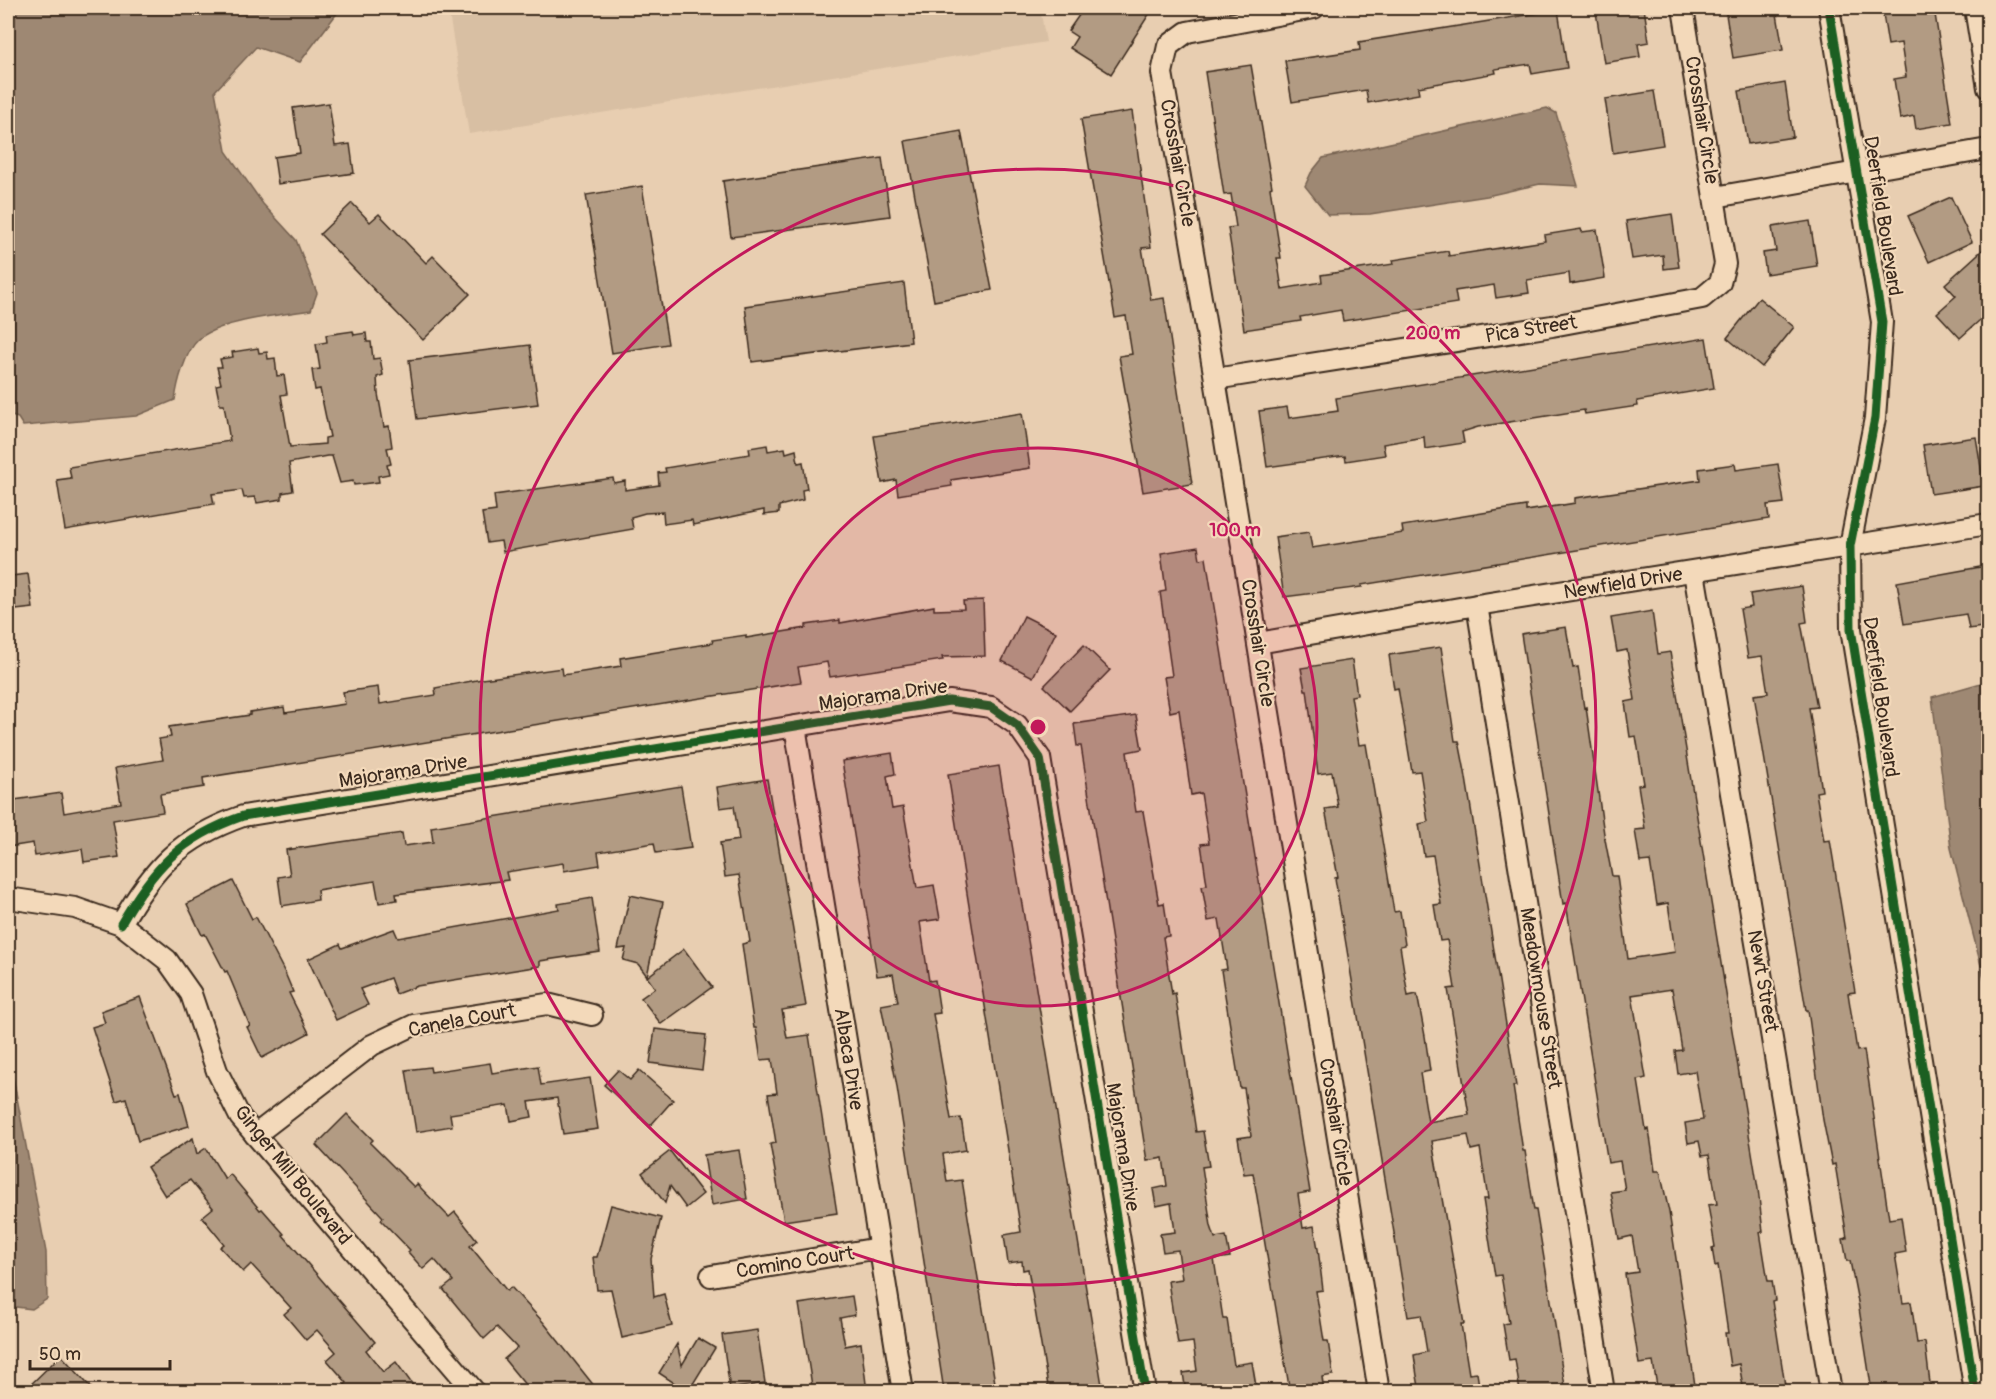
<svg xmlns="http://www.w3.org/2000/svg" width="1996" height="1399" font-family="Pangolin,sans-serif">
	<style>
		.built { fill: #d8bfa3 }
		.water { fill: #9e8873; stroke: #766251; stroke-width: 1.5 }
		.building { fill: #b29b83; stroke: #3b2a1e; stroke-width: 1.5 }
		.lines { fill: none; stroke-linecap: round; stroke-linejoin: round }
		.minor-casing { stroke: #3b2a1e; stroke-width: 24 }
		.minor { stroke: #f3d9ba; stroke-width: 20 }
		.cycleway-casing { stroke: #f3d9ba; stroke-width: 13 }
		.cycleway { stroke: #1b5e20; stroke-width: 9 }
		.ring { fill: none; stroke: #c2185b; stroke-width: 3 }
		.labels { text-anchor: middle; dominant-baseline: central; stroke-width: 4.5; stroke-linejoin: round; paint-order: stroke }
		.street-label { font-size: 20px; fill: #3b2a1e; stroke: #f3d9ba }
		.centre { fill: #c2185b; stroke: #f3d9ba; stroke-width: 3 }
		.ring-label { font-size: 18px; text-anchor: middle; font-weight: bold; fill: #c2185b; stroke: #f3d9ba; stroke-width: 4.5; stroke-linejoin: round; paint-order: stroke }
	</style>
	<rect width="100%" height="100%" fill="#e8ceb1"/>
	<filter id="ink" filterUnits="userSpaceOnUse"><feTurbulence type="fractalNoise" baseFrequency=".0167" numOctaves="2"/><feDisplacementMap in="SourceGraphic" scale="12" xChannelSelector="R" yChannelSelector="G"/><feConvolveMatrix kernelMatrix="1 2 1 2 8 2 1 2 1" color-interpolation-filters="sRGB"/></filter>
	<g filter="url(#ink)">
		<path class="built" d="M448 8H1040L1046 42 469 134Z"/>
		<g class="water">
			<path d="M8 8H341L300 62 256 47 215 91 226 151 263 204 296 240 317 293 311 310C283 315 218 320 198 340 185 352 177 384 175 400L136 416 23 426 18 418 8 415Z"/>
			<path d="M1547 108 1556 113 1578 186 1540 184 1487 196 1370 214 1328 215 1305 186 1311 173 1323 158Z"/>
			<path d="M1988 681V993L1951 848 1932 697Z"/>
			<path d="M8 1050 46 1252 47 1299 32 1309 8 1306Z"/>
		</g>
		<g class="building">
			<path d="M1084 8H1153L1111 74 1070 48 1077 37 1068 31Z"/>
			<path d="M1622 8H1644L1649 42 1638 44 1640 57 1604 63 1596 12Z"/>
			<path d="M1725 8H1776L1783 50 1733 58Z"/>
			<path d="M1921 8H1934L1952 123 1916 129 1914 116 1900 119 1894 79 1906 77 1901 43 1888 45 1883 14Z"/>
			<path d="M1558 10 1567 68 1532 74 1530 64 1495 69 1496 73 1418 87 1419 94 1368 103 1366 90 1292 102 1285 61 1360 50 1359 42Z"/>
			<path d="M1251 65 1272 187 1270 188 1281 258H1277L1282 289 1322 282 1321 275 1394 264 1393 260 1448 251 1449 256 1545 241 1544 235 1581 229 1582 232 1597 230 1605 278 1570 284 1569 273 1527 280 1529 293 1496 298 1494 285 1455 291 1457 303 1343 321 1341 310 1300 317 1301 321 1244 330 1228 228 1236 227 1231 194 1224 195 1205 72Z"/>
			<path d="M1785 83 1793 137 1748 144 1739 91Z"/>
			<path d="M1654 91 1663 145 1613 153 1605 99Z"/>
			<path d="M329 103 335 146 350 144 354 173 278 184 274 157 300 153 293 108Z"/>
			<path d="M1132 111 1151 247 1142 248 1151 300 1164 298 1192 484 1143 492 1119 356 1132 354 1126 316 1115 318 1081 119Z"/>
			<path d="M961 131 992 290 934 301 905 141Z"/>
			<path d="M882 158 890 216 731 237 723 181Z"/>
			<path d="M642 186 668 344 612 353 586 195Z"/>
			<path d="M1951 197 1972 242 1929 262 1908 216Z"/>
			<path d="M352 203 370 222 379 214 426 263 433 256 470 294 423 340 320 234Z"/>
			<path d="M1672 214 1679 267 1664 269 1663 255 1632 259 1626 221Z"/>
			<path d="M1810 221 1817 266 1766 274 1763 253 1776 251 1772 227Z"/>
			<path d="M1989 244V312L1960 338 1937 313 1956 296 1945 284Z"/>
			<path d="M904 283 911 342 752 362 745 306Z"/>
			<path d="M1759 298 1794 327 1762 367 1727 338Z"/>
			<path d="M353 331 354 335 366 333 367 342H371L373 359 380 358 383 375 377 377 378 394 384 427 389 426 392 447 387 448 391 464 387 465 389 474 378 476 379 482 354 485 353 481 340 483 332 456H327L289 463 293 491 282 493V499L257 503 255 497 244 498 242 490 212 494 214 504 65 530 57 480 71 478 69 467 230 441 224 405H220L216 385 221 384 217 367H222L220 359 233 357 232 352 258 348 259 353 267 352 268 359 275 358 277 376 284 375 287 394 281 395 290 447 325 444V438L330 437 320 389 315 390 312 370 320 369 316 344 327 342 326 335Z"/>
			<path d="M1706 338 1714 388 1637 401 1638 406 1585 414 1584 410 1478 427 1462 432 1464 443 1425 449 1424 437 1383 444 1385 455 1346 461 1345 456 1267 467 1259 411 1287 407 1289 418 1338 411 1336 398Z"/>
			<path d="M530 345 538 404 417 419 409 360Z"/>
			<path d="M1022 413 1030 468 951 480 952 486 898 495 896 480 882 483 874 436Z"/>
			<path d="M1976 437 1984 486 1931 494 1923 445Z"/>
			<path d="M767 445 768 451 785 448 786 453 796 450 798 463 803 462 807 489 802 490 803 500 779 506V513L764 515V510L693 525 692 520 664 524 663 512 645 513 631 517 633 529 503 552 501 541 487 543 482 513 496 511 494 495 613 478 614 483 625 481V490L659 485 658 473 666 472 665 468 750 454 749 448Z"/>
			<path d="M1735 464 1736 470 1778 464 1784 503 1767 505 1769 519 1361 585 1362 587 1284 597 1275 537 1309 532 1312 548 1363 540 1403 533 1402 526 1526 506V511L1575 503V498L1700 480 1699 469Z"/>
			<path d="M1198 547 1200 559 1206 558 1310 1192 1298 1194 1303 1228 1314 1226 1318 1249 1323 1290 1316 1291 1324 1341H1328L1333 1375 1322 1377 1324 1392H1290L1253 1173 1244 1174 1238 1138 1251 1136 1244 1088H1240L1221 970 1227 969 1219 919 1208 921 1202 886 1207 885 1201 844 1209 843 1201 793 1191 795 1179 710 1170 712 1164 677 1172 676 1160 592 1166 591 1161 553Z"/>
			<path d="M1986 566 1989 626 1969 629 1966 614 1904 624 1897 582Z"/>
			<path d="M28 574 33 608 16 610 11 576Z"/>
			<path d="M1802 586 1807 622 1801 623 1817 707 1809 708 1822 791 1816 792 1824 841 1830 840 1855 992 1848 993 1857 1051 1864 1050 1889 1219 1901 1217 1906 1252 1895 1254 1903 1303 1911 1302 1917 1343 1925 1342 1931 1392H1872L1858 1302 1850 1261H1847L1843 1239 1847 1238 1835 1164 1832 1165 1823 1120 1808 1010H1806L1754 695 1768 693 1762 656 1748 658 1740 609 1752 607 1750 594Z"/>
			<path d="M983 600 985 656 942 657 943 660 830 677 827 662 798 667 801 682 203 778 204 787 160 794 163 812 113 820 119 857 84 862 82 849 35 856 33 843 8 847V801L61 793 64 813 121 803 115 768 163 760 159 739 171 737 169 727 250 715V712L284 707 285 713 345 704 343 692 378 687 380 704 436 695 435 688 482 679 562 668 563 675 621 666 620 658 713 643 712 640 746 635V638L806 628V625L840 620V623L934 606V610L964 609 963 601Z"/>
			<path d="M1652 611 1658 654 1670 652 1758 1189 1763 1232H1760L1768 1281H1772L1775 1300 1772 1301 1786 1392H1744L1739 1364 1730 1366 1725 1333H1728L1718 1265 1715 1266 1712 1248 1715 1247 1708 1205 1717 1204 1709 1155 1702 1156 1699 1141 1688 1143 1685 1123 1703 1120 1695 1071 1678 1074 1675 1051 1682 1050 1672 989 1632 995 1646 1078 1638 1080 1646 1130 1649 1129 1655 1171H1660L1669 1212 1696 1392H1658L1653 1362 1639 1364 1625 1274 1638 1272 1632 1236 1619 1239 1611 1192 1625 1190 1620 1161 1608 1163 1566 903 1563 904 1521 634 1566 627 1573 668 1578 667 1584 708 1586 707 1604 834 1612 876H1617L1628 959 1675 952 1668 903 1657 905 1650 861 1640 862 1635 830 1645 829 1638 785 1644 784 1636 736 1630 737 1625 702 1635 700 1627 650 1617 652 1611 618Z"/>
			<path d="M1024 616 1056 632 1033 677 1002 661Z"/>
			<path d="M1084 645 1110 670 1070 711 1044 686Z"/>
			<path d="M1441 647 1455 741H1459L1465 772 1516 1086H1513L1523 1151H1525L1534 1210H1536L1566 1392H1520L1515 1359 1509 1360 1503 1324 1509 1323 1501 1275 1495 1276 1483 1199H1488L1480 1148 1471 1150 1468 1135 1432 1141 1464 1324H1461L1469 1374 1477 1373 1480 1392H1420L1417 1376 1414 1355 1427 1352 1421 1315 1408 1317 1335 878 1338 877 1325 809 1338 807 1332 772 1318 774 1307 690H1305L1301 668 1352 660 1357 695 1351 696 1359 745 1366 744 1394 912 1400 911 1405 945 1400 946 1408 996 1417 994 1425 1036 1430 1071 1420 1073 1428 1122 1469 1115 1448 989 1455 988 1447 940 1440 941 1434 905 1441 904 1433 855 1424 856 1419 824 1428 822 1420 771 1412 772 1398 688 1394 689 1389 655Z"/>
			<path d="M1136 715 1142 749 1127 752 1136 812 1143 811 1159 904 1164 903 1169 936 1163 937 1172 994 1175 993 1196 1132 1203 1131 1209 1166 1202 1167 1211 1226 1215 1238 1226 1236 1230 1257 1214 1259 1223 1319H1227L1234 1365 1252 1362 1257 1392H1186L1183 1373 1197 1371 1193 1342 1178 1344 1173 1315 1168 1281 1182 1279 1178 1250 1163 1252 1160 1234 1175 1232 1171 1203 1156 1206 1153 1189 1167 1186 1163 1158 1147 1161 1081 746H1077L1074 724Z"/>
			<path d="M892 753 895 774 887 776 892 809 903 807 917 888 934 885 940 919 920 922 929 981 935 980 940 1013 933 1014 951 1119 961 1118 966 1150 943 1154 947 1182 962 1180 995 1383 944 1391 896 1081 881 1005 898 1002 893 974 877 976 842 761Z"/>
			<path d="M999 766 1102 1385 1081 1389 1082 1392H1049L1028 1269 1023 1270 1022 1261 1008 1263 1004 1235 1021 1232 948 774Z"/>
			<path d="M767 779 806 1006 782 1010 787 1038 809 1035 837 1213 784 1221 770 1144 776 1143 768 1094 777 1093 772 1059 761 1060 756 1028H754L742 944 750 942 739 875 725 877 720 843 739 840 734 806 720 808 717 787Z"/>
			<path d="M681 786 691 848 656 853 654 843 598 852 600 865 564 871 563 863 506 872 508 880 396 894 397 900 379 903 375 881 317 890 318 900 282 906 278 877 290 875 286 850 402 833 404 846 433 842 431 827Z"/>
			<path d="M233 881 252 919 256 917 285 973 293 992 289 993 309 1033 262 1058 247 1027 250 1026 227 971 225 972 205 934 202 935 187 904Z"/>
			<path d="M630 895 663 902 647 976 638 964 623 960 626 948 618 949Z"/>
			<path d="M592 898 600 952 540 961V966L417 986 396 994 390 978 360 989 368 1005 336 1020 308 959 340 944 342 948 394 929 398 938 559 909 558 904Z"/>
			<path d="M684 949 712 987 661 1024 641 998 655 988 647 977Z"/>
			<path d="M140 997 176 1094 180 1093 189 1126 138 1141 126 1098 116 1101 92 1027 105 1023 101 1011Z"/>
			<path d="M655 1029 706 1035 702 1070 650 1063Z"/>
			<path d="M490 1063 492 1073 538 1066 541 1085 590 1078 598 1129 563 1134 557 1098 529 1102 532 1117 511 1121 508 1105 450 1114 452 1126 416 1132 406 1070 430 1067 431 1072Z"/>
			<path d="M618 1070 630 1080 639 1070 673 1100 650 1126 604 1085Z"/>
			<path d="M347 1114 373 1140 370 1143 414 1187 417 1184 449 1217 455 1212 477 1240 470 1246 507 1291 511 1287 544 1323 599 1392H531L504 1359 517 1348 497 1327 484 1339 443 1289 453 1281 434 1259 423 1269 408 1252 410 1250 381 1220 383 1217 316 1145Z"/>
			<path d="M193 1138 197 1154 206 1148 225 1179 230 1174 260 1210 262 1209 284 1234 283 1235 375 1342 366 1350 383 1372 396 1362 418 1392H336L347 1383 327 1360 336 1352 317 1330 306 1340 284 1314 291 1308 251 1264 243 1272 220 1247 224 1244 202 1217 213 1208 190 1180 165 1196 147 1167Z"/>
			<path d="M739 1150 747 1199 712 1205 704 1155Z"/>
			<path d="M670 1151 703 1194 686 1208 670 1186 665 1203 642 1173Z"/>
			<path d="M611 1205 661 1218 651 1259 654 1297 664 1294 672 1326 622 1338 611 1289 597 1290 593 1257H597Z"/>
			<path d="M852 1296 855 1315 840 1318 845 1346 861 1343 867 1392H813L799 1304Z"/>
			<path d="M757 1330 765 1383 730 1389 722 1335Z"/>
			<path d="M698 1338 715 1348 688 1392 659 1373 677 1344 682 1365Z"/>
			<path d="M61 1355 95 1392H23Z"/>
		</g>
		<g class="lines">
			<g class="minor-casing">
				<g id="minor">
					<path d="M1314 8 1187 32 1168 46 1162 73 1215 379 1379 1392"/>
					<path d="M1829 8 1882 322 1875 418 1850 546 1851 629 1975 1392"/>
					<path d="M1975 8 1988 88"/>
					<path d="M1715 197 1988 149"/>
					<path d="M1215 379 1552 326 1702 298 1720 283 1725 264 1683 8"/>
					<path d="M1694 572 1831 1392"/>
					<path d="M1477 605 1604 1392"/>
					<path d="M1258 643 1477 605 1988 524"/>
					<path d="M795 726 903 1392"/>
					<path d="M8 898 75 908 121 924 167 960 191 994 217 1071 240 1117 475 1392"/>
					<path d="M121 924C153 868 180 838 243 816L949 701 991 707 1017 725 1040 758 1145 1392"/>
					<path d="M255 1135 372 1045 414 1025 547 1004 592 1015"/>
					<path d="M711 1276 879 1248"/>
				</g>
			</g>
			<use href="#minor" class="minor"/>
			<g class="cycleway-casing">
				<g id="cycleway">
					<path d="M1829 8 1882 322 1875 418 1850 546 1851 629 1975 1392"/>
					<path d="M121 924C153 868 180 838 243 816L949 701 991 707 1017 725 1040 758 1145 1392"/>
				</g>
			</g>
			<use href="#cycleway" class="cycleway"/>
		</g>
	</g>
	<circle cx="1038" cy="727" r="279" fill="#c2185b" fill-opacity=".12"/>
	<g class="ring">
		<circle cx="1038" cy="727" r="279"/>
		<circle cx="1038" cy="727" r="558"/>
	</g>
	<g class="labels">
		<g class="street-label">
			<text transform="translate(1702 120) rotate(81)">Crosshair Circle</text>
			<text transform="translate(1178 163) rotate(80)">Crosshair Circle</text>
			<text transform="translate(1883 216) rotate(81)">Deerfield Boulevard</text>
			<text transform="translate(1531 329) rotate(-9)">Pica Street</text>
			<text transform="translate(1623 583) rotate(-9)">Newfield Drive</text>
			<text transform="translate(1258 643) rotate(81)">Crosshair Circle</text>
			<text transform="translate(883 695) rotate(-8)">Majorama Drive</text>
			<text transform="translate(1881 697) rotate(82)">Deerfield Boulevard</text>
			<text transform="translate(403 771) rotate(-9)">Majorama Drive</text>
			<text transform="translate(1763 981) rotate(80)">Newt Street</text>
			<text transform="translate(1541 998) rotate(81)">Meadowmouse Street</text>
			<text transform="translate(462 1020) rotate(-11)">Canela Court</text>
			<text transform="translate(849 1059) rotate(81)">Albaca Drive</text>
			<text transform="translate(1336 1122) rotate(81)">Crosshair Circle</text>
			<text transform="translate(1123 1147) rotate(81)">Majorama Drive</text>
			<text transform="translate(293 1175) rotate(51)">Ginger Mill Boulevard</text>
			<text transform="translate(795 1262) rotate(-9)">Comino Court</text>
		</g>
	</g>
	<circle cx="1038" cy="727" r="9" class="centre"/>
	<g class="ring-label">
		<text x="1433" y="339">200 m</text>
		<text x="1235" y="536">100 m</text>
	</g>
	<rect width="1996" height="1399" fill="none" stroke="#f3d9ba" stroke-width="30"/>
	<rect x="15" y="15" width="1966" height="1369" fill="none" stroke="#3b2a1e" stroke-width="2" filter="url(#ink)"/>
	<path d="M30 1360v9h140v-9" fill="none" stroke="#3b2a1e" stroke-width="3"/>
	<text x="39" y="1360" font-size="18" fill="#3b2a1e" stroke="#f3d9ba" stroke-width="4.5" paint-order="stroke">50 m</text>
</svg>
